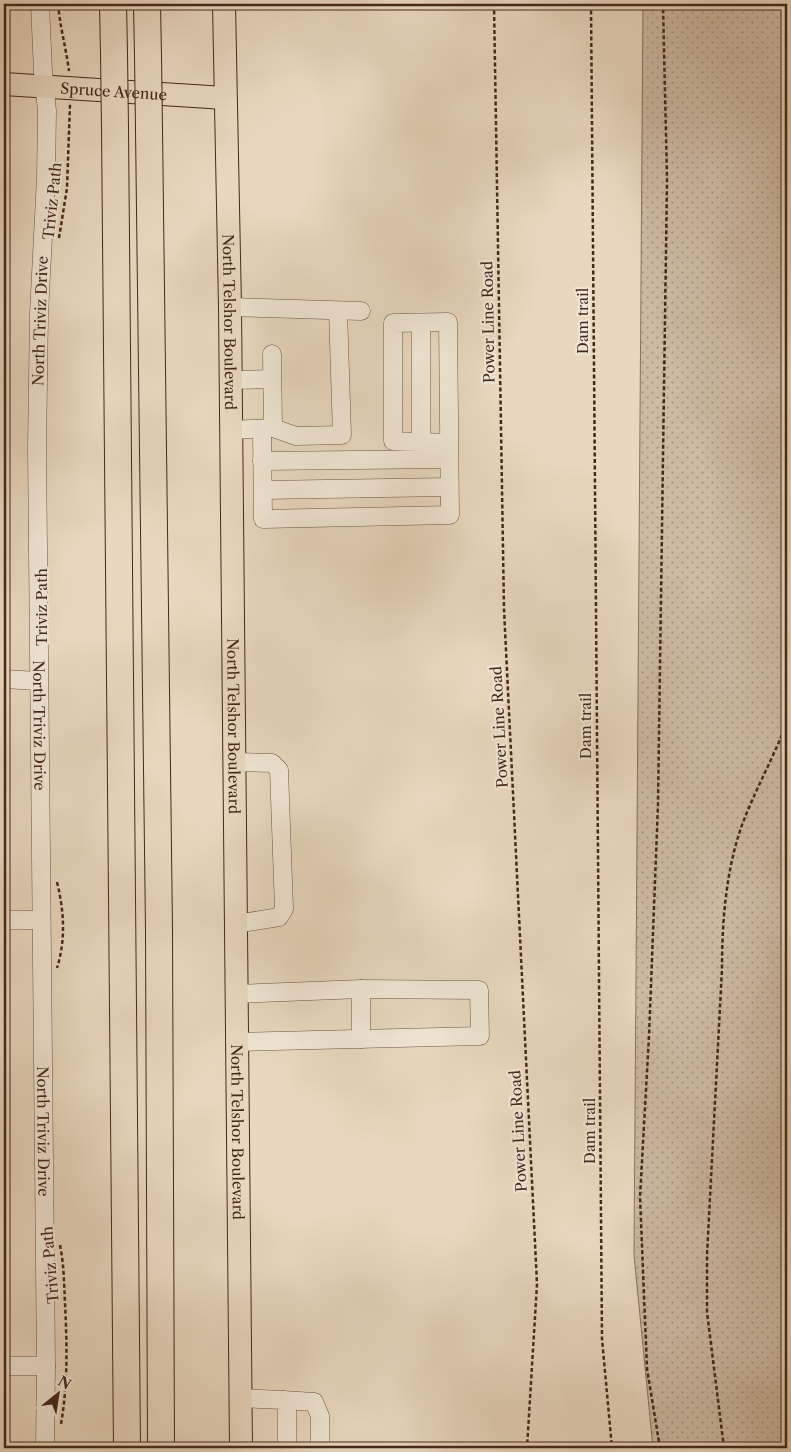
<svg xmlns="http://www.w3.org/2000/svg" width="791" height="1452" font-family="'Libre Caslon Text',serif">
	<style>
		.grass { fill: url(#grass-dots); stroke: #887160 }
		.lines { fill: none; stroke-linecap: round; stroke-linejoin: round }
		.minor-casing { stroke: #6e5446; stroke-width: 19 }
		.major-casing { stroke: #45281d; stroke-width: 24 }
		.highway-casing { stroke: #45281d; stroke-width: 28 }
		.path { stroke: #45281d; stroke-width: 2.5; stroke-dasharray: 4 2.5; stroke-linecap: butt }
		.minor { stroke: #f0e6d5; stroke-width: 18 }
		.major { stroke: #e8d8bf; stroke-width: 22 }
		.highway { stroke: #e8d8bf; stroke-width: 26 }
		.highway-bridge-casing { stroke: #45281d; stroke-width: 28; stroke-linecap: butt }
		.highway-bridge { stroke: #e8d8bf; stroke-width: 26 }
		.labels { text-anchor: middle; dominant-baseline: central; stroke-width: 4.5; stroke-linejoin: round; paint-order: stroke }
		.street-label { font-size: 15px; fill: #45281d; stroke: #f0e6d5 }
	</style>
	<defs>
		<pattern id="grass-dots" width="8" height="8" patternUnits="userSpaceOnUse" patternTransform="scale(1.25)"><rect width="8" height="8" fill="#ccbaa3"/><path d="M2 2h.1M6 6h.1" fill="none" stroke="#a79784" stroke-width="1.8" stroke-linecap="round"/></pattern>
	</defs>
	<rect width="100%" height="100%" fill="#e8d8bf"/>
	<filter id="stains"><feTurbulence type="fractalNoise" baseFrequency=".004" numOctaves="4"/><feColorMatrix values="0 0 0 0 .2 0 0 0 0 .09 0 0 0 0 .02 0 0 0 .5 -.17"/></filter>
	<radialGradient id="worn" r=".72"><stop offset=".6" stop-color="#630" stop-opacity="0"/><stop offset="1" stop-color="#630" stop-opacity=".3"/></radialGradient>
	<path class="grass" d="M643 4H787V1448H653L634 1255Z"/>
	<g class="lines">
		<g class="minor-casing">
			<g id="minor">
				<path id="s1" d="M40 4 43 72 47 111 46 178 39 313 37 448 46 1366 45 1448"/>
				<path d="M230 307 361 311"/>
				<path d="M230 380 272 379"/>
				<path d="M273 428 296 436 342 435 338 311"/>
				<path d="M262 429 263 519 450 515 448 322 393 323V441L449 443"/>
				<path d="M231 430 273 428 272 354"/>
				<path d="M421 442V323"/>
				<path d="M262 461 449 459"/>
				<path d="M263 490 449 487"/>
				<path d="M4 679 38 681"/>
				<path d="M234 762 272 763 279 770 284 909 279 917 236 924"/>
				<path d="M4 920H41"/>
				<path d="M236 994 361 989 479 990 480 1036 237 1042"/>
				<path d="M361 1039V989"/>
				<path d="M4 1366H46"/>
				<path d="M240 1398 283 1400 287 1407V1448"/>
				<path d="M283 1400 314 1402 320 1416V1448"/>
			</g>
		</g>
		<g class="major-casing">
			<g id="major">
				<path id="s2" d="M224 4 230 307 241 1448"/>
				<path id="s3" d="M4 84 225 98"/>
			</g>
		</g>
		<g class="highway-casing">
			<g id="highway">
				<path d="M113 4 114 54"/>
				<path d="M147 4 148 56"/>
				<path d="M115 128 127 1448"/>
				<path d="M149 129 159 929 161 1448"/>
			</g>
		</g>
		<g class="path">
			<path d="M58 4C60 27 66 48 69 71"/>
			<path d="M494 4 504 609 537 1284 527 1448"/>
			<path d="M591 4 602 1339 612 1448"/>
			<path d="M59 238 67 188 70 104"/>
			<path d="M57 882C64 911 66 939 57 968"/>
			<path d="M60 1245C64 1264 64 1284 65 1303 67 1343 68 1384 61 1424"/>
			<path d="M660 1448 647 1369 640 1197 649 1036 658 804 667 180 663 4"/>
			<path d="M724 1448 707 1312V1255L722 969C722 921 726 870 742 825 755 790 774 757 787 722"/>
		</g>
		<use href="#minor" class="minor"/>
		<use href="#major" class="major"/>
		<use href="#highway" class="highway"/>
		<g class="highway-bridge-casing">
			<g id="highway-bridge">
				<path d="M114 54 115 128"/>
				<path d="M148 56 149 129"/>
			</g>
		</g>
		<use href="#highway-bridge" class="highway-bridge"/>
	</g>
	<g class="labels">
		<g class="street-label">
			<text stroke="none"><textPath href="#s3" startOffset="110">Spruce Avenue</textPath></text>
			<text transform="translate(52 201) rotate(-84)">Triviz Path</text>
			<text transform="translate(40 321) rotate(-88)">North Triviz Drive</text>
			<text stroke="none"><textPath href="#s2" startOffset="318">North Telshor Boulevard</textPath></text>
			<text transform="translate(582 321) rotate(-90)">Dam trail</text>
			<text transform="translate(488 322) rotate(-91)">Power Line Road</text>
			<text transform="translate(41 607) rotate(-90)">Triviz Path</text>
			<text stroke="none"><textPath href="#s1" startOffset="722">North Triviz Drive</textPath></text>
			<text stroke="none"><textPath href="#s2" startOffset="722">North Telshor Boulevard</textPath></text>
			<text transform="translate(585 726) rotate(-90)">Dam trail</text>
			<text transform="translate(499 727) rotate(-93)">Power Line Road</text>
			<text stroke="none"><textPath href="#s1" startOffset="1128">North Triviz Drive</textPath></text>
			<text stroke="none"><textPath href="#s2" startOffset="1128">North Telshor Boulevard</textPath></text>
			<text transform="translate(518 1131) rotate(-93)">Power Line Road</text>
			<text transform="translate(589 1131) rotate(-90)">Dam trail</text>
			<text transform="translate(50 1265) rotate(-95)">Triviz Path</text>
		</g>
	</g>
	<rect width="791" height="1452" fill="none" stroke="#e8d8bf" stroke-width="20"/>
	<rect x="5" y="5" width="781" height="1442" fill="none" stroke="#45281d" stroke-width="2.5"/>
	<rect x="10" y="10" width="771" height="1432" fill="none" stroke="#45281d"/>
	<g transform="translate(58 1394) rotate(30)" stroke="#f0e6d5" stroke-width="4" paint-order="stroke">
	<path d="M0-4L9 19L0 12L-9 19Z" fill="#45281d"/>
	<text y="-8" font-size="14" font-weight="bold" text-anchor="middle" fill="#45281d">N</text>
	</g>
	<rect width="100%" height="100%" filter="url(#stains)"/>
	<rect width="100%" height="100%" fill="url(#worn)"/>
</svg>
